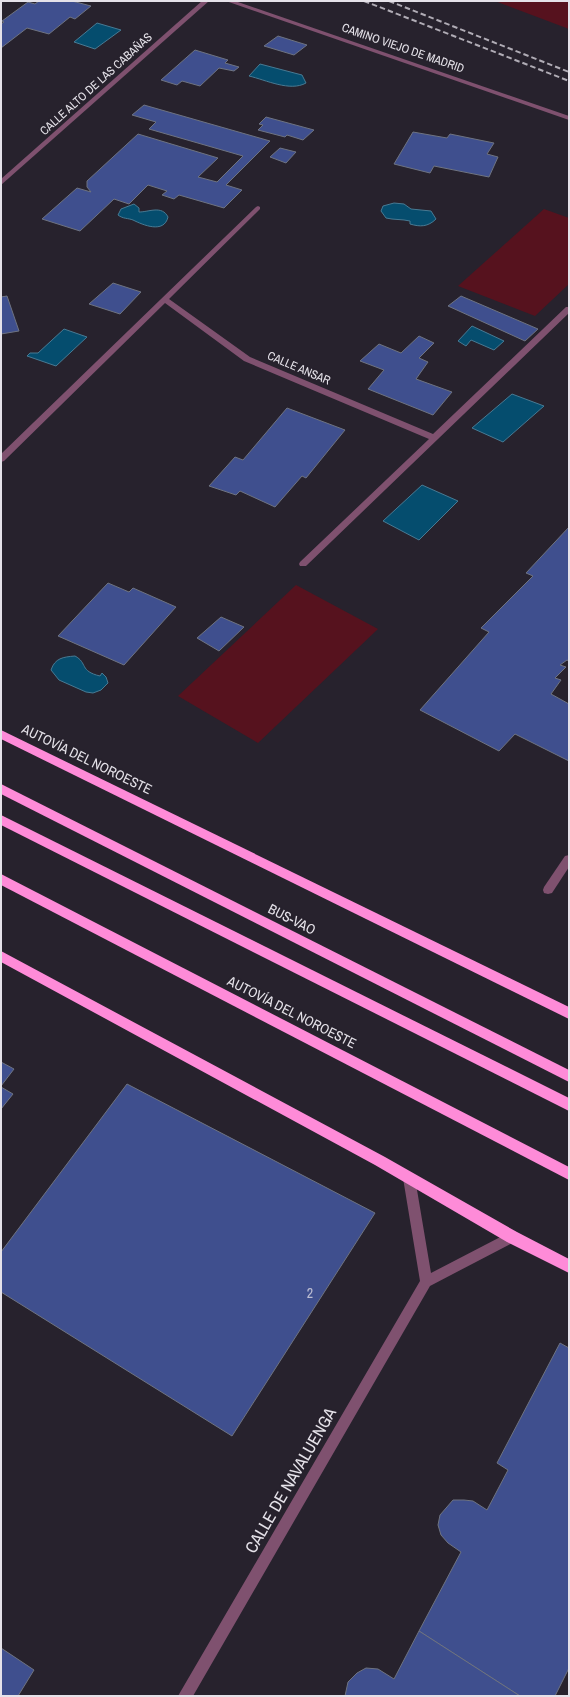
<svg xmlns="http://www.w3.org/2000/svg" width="570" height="1697" font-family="'Archivo Narrow',sans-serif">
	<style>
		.green { fill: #56121e }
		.water { fill: #054d6e; stroke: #487a93 }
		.building { fill: #3f4f8e; stroke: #6e7381 }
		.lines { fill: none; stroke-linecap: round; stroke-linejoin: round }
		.minor { fill: #7f516f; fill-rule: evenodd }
		.highway { fill: #fe8bd8; fill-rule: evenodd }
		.rail { stroke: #b0acb5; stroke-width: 2; stroke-dasharray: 5.5 3; stroke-linecap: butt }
		.labels { text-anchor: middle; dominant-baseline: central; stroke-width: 3.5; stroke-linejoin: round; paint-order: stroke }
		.far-street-label { font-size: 12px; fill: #e5e2e9; stroke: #27222d }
		.street-label { font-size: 14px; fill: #e5e2e9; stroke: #27222d }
		.near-number-label { font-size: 14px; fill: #bcbdd2 }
		.near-street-label { font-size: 17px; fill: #e5e2e9; stroke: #27222d }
	</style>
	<rect width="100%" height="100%" fill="#27222d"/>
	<g class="green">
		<path d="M495 1H569V29Z"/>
		<path d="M544 209 569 218V284L535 316 458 286Z"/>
		<path d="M296 585 378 629 258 743 178 696Z"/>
	</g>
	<g class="water">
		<path d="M97 23 121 30 95 49 74 42Z"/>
		<path d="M260 64 302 75 306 83C290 92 266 80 249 76Z"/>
		<path d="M394 203 404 204 411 209 431 211 436 219C428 227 420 227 410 224V221C402 219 394 220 386 218L381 211 383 206Z"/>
		<path d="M134 204 139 208V212C149 212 162 205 168 217 164 234 143 225 133 220 128 218 123 219 118 215L121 209Z"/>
		<path d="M472 326 504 341 494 350 471 340 466 346 458 341Z"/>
		<path d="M64 329 87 337 56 366 27 356 30 353H38Z"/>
		<path d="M512 394 544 406 503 442 472 428Z"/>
		<path d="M422 485 458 501 419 540 383 521Z"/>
		<path d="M75 656C88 663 79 671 100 676L102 673 106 677 108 683 101 690 93 693 86 692 59 680 51 670C55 658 63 657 75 656Z"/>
	</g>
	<g class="building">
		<path d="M39 1H72L91 6 75 19 70 17 49 34 27 28 1 48V24L4 22 2 21 28 2 35 4Z"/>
		<path d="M278 36 307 45 294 55 264 46Z"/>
		<path d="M195 50 228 60 225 63 239 67 234 71 219 68 200 86 182 81 177 85 161 80Z"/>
		<path d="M144 105 270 141 226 185 242 190 224 208 179 195 174 199 162 195 167 191 148 185 129 204 114 199 80 231 42 219 77 188 91 192 87 187V181L138 134 218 158 198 177 217 182 243 156 149 129 156 122 132 115Z"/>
		<path d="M266 117 314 130 303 140 287 135 285 137 258 130 263 125 259 124Z"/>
		<path d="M413 132 447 138 450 134 494 143 487 154 498 157 489 177 434 166 430 173 394 164Z"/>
		<path d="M280 148 296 152 286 163 270 157Z"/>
		<path d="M113 283 141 292 120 314 89 304Z"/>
		<path d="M7 296 19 331 1 334V297Z"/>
		<path d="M461 296 538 329 525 341 448 306Z"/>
		<path d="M419 336 434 343 419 358 428 362 416 379 452 392 433 415 368 389 384 370 360 361 379 344 401 353Z"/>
		<path d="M287 408 345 430 306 478 302 476 275 507 240 491 236 495 209 486 235 457 243 460Z"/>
		<path d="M569 527V661L567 660 560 665 566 667 555 678 561 680 551 694 569 704V761L515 734 499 751 420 710 489 632 481 628 533 576 526 573Z"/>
		<path d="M108 583 129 592 133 588 176 607 124 665 58 636Z"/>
		<path d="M221 617 244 627 219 651 197 638Z"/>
		<path d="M1 1062 14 1069 1 1086Z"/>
		<path d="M127 1084 375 1213 232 1436 1 1292V1252Z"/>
		<path d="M1 1087 13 1094 1 1109Z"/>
		<path d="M560 1343 569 1348V1668L555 1696H520L419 1631 461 1552 448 1543 441 1535 438 1525 440 1515 453 1500H464L473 1501 487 1510 508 1470 497 1463Z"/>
		<path d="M419 1631 520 1696H345L348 1682 357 1673 366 1668 378 1669 394 1679Z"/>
		<path d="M1 1648 34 1670 18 1696H1Z"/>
	</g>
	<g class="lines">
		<g class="minor">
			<path d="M202 1H209L1 185V179Z"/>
			<path d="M226 1H235L569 116V120Z"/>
			<path d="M258 206 260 207V209L169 299 250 357 433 434 566 307H569V313L306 566H300L299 564 300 562 429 439 244 361 165 303 4 461 1 462V454L256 207Z"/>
			<path d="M569 855V867L552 893 548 894 544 893 543 890 544 887 565 856Z"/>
			<path d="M409 1173 413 1174 415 1178 431 1273 512 1231 516 1233 518 1237 516 1241 430 1286 193 1696H178L420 1281 403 1178 405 1174Z"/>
		</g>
		<g class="highway">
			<path d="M1 730 569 1007V1019L1 739Z"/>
			<path d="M1 784 569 1070V1082L1 794Z"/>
			<path d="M1 815 569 1098V1111L1 825Z"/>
			<path d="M1 874 569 1167V1180L1 885Z"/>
			<path d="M1 951 385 1157 517 1232 569 1259V1273L507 1242 375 1165 1 962Z"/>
		</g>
		<g class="rail">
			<path d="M364 1 569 81"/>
			<path d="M389 1 569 72"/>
		</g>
	</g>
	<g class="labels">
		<g class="far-street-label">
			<text transform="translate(403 48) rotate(19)">CAMINO VIEJO DE MADRID</text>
			<text transform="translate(96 84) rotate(-42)">CALLE ALTO DE LAS CABAÑAS</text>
			<text transform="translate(299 368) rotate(23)">CALLE ANSAR</text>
		</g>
		<g class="street-label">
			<text transform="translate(87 759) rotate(26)">AUTOVÍA DEL NOROESTE</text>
			<text transform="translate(292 919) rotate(27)">BUS-VAO</text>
			<text transform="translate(292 1012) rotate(27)">AUTOVÍA DEL NOROESTE</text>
		</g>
		<g class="near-number-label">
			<text x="310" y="1293">2</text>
		</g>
		<g class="near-street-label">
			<text transform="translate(290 1480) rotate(-60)">CALLE DE NAVALUENGA</text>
		</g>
	</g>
	<rect width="570" height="1697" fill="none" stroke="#e5e2e9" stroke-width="4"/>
</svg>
